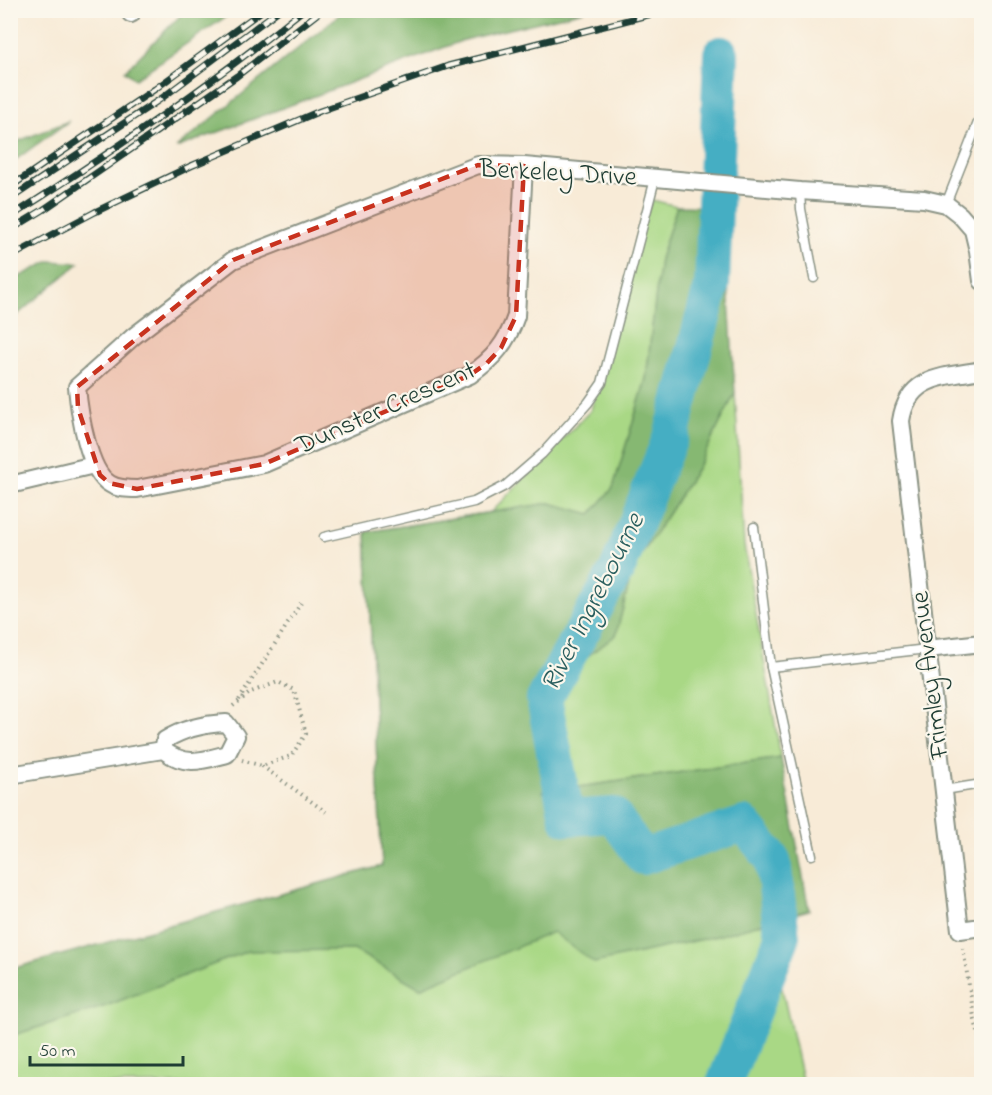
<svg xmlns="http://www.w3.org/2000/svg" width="992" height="1095" font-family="'Indie Flower',sans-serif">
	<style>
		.green { fill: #a9d885; stroke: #648a5c; stroke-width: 1.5 }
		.forest { fill: #86b872; stroke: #527a53; stroke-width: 1.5 }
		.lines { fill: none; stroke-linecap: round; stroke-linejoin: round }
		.river { stroke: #44aec3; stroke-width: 36 }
		.lane-casing { stroke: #8c9486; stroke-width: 11 }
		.street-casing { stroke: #8c9486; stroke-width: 20 }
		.path { stroke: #8c9486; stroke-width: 4; stroke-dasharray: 1.5 4.5; stroke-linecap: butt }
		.lane { stroke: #fff; stroke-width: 8 }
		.street { stroke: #fff; stroke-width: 16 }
		.rail-casing { stroke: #1f3d34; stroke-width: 7 }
		.rail { stroke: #fbf7ec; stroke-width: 4.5; stroke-dasharray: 14; stroke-linecap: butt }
		.marked { fill: #c8321e; fill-opacity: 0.2; stroke: #c8321e; stroke-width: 4.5; stroke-dasharray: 12 8; stroke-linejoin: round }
		.labels { text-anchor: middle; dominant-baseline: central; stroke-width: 4.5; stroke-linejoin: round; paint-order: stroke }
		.street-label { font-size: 27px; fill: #1f3d34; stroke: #fbf7ec }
		.water-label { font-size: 28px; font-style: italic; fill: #2a5f5f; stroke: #fbf7ec }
	</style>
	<rect width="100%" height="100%" fill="#fbf7ec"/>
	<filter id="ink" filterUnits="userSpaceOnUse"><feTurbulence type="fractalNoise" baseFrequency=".0167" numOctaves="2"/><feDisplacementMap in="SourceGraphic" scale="12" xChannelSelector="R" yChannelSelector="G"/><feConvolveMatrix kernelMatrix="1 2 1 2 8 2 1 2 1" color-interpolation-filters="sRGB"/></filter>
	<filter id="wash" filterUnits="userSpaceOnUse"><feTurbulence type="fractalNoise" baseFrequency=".008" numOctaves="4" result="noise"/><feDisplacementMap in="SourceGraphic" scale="24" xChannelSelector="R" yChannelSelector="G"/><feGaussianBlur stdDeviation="1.35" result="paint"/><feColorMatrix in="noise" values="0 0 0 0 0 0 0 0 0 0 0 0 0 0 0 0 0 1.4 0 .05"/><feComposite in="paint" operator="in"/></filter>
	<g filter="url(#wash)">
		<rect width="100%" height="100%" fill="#f8ebd7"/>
		<path class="green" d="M652 200 677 206 660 259 646 379 613 488 591 514 550 503 492 513 616 635 633 568 697 469 735 393 744 545 781 758 543 792 759 884 803 1084H11V969L382 866 366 532 491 512 591 410 644 219Z"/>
		<g class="forest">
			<path d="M185 11H234L135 79 125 71Z"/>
			<path d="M344 11V10L584 11 464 40 176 148Z"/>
			<path d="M69 121 11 163V144Z"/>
			<path d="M677 206 723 207 735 393 697 469 633 568 616 635 565 673 543 792 781 758 809 910 717 936 594 963 553 932 420 988 354 950 248 951 106 1006 11 1036V969L382 866 366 532 550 503 591 514 613 488 646 379 660 259Z"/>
			<path d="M50 261 79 263 11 320V281Z"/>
		</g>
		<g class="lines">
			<path class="river" d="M721 54 712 284 671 436 618 568 544 699 567 818 613 815 643 857 744 824 773 860 782 938 724 1084"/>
		</g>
	</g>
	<g filter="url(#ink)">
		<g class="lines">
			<g class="lane-casing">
				<g id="lane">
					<path d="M800 191 801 209 814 278"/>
					<path d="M946 204 979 120"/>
					<path d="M754 527 771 667 927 649"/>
					<path d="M324 537 474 502 505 486 542 454 588 403 602 383 655 179"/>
					<path d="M771 667 812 855"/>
					<path d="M944 790 982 784"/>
				</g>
			</g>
			<g class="street-casing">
				<g id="street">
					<path d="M130 10 131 14"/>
					<path d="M524 166 516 316C507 343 493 359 470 375L264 464 137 489C128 489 118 489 110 484 88 472 79 410 77 387L134 336 233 260 478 165 524 166 800 191 924 199 946 204 960 215 973 230 978 251 982 281"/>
					<path d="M982 370C944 377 908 375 901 421L960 930 982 927"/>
					<path d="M10 485 94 465"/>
					<path d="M927 649 982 643"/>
					<path d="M10 775 163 750C186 767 201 761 227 754L236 736 226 723C205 724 184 728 165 740L163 750"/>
				</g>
			</g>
			<g class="path">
				<path d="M239 700 301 603"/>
				<path d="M233 706 251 692 278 682 294 690 306 734 291 756 262 766 242 760"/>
				<path d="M262 766 326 812"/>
				<path d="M963 948 974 1017 982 1047"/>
			</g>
			<use href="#lane" class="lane"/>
			<use href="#street" class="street"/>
			<g class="rail-casing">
				<g id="rail">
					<path d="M10 187 155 89 263 10"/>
					<path d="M10 199 162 98 279 10"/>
					<path d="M10 217C111 153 210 85 303 10"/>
					<path d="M10 230 43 210 237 76 322 10"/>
					<path d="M10 257 95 212 191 166 320 111 448 66 667 10"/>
				</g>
			</g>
			<use href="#rail" class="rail"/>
		</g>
	</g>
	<path class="marked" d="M478 165 524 166 516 316 501 348 487 363 470 375 264 464 137 489 109 483 100 475 78 408 77 387 233 260Z"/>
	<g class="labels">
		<g class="street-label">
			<text transform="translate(558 174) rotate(3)">Berkeley Drive</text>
			<text transform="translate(386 409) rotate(-24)">Dunster Crescent</text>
			<text transform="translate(931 675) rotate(-97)">Frimley Avenue</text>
		</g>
		<g class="water-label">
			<text transform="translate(594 603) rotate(-63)">River Ingrebourne</text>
		</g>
	</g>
	<rect width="992" height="1095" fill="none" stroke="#fbf7ec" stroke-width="36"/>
	<path d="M30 1056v9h153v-9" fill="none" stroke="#1f3d34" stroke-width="3"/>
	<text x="39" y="1056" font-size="18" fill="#1f3d34" stroke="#fbf7ec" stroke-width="4.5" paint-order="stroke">50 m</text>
</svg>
